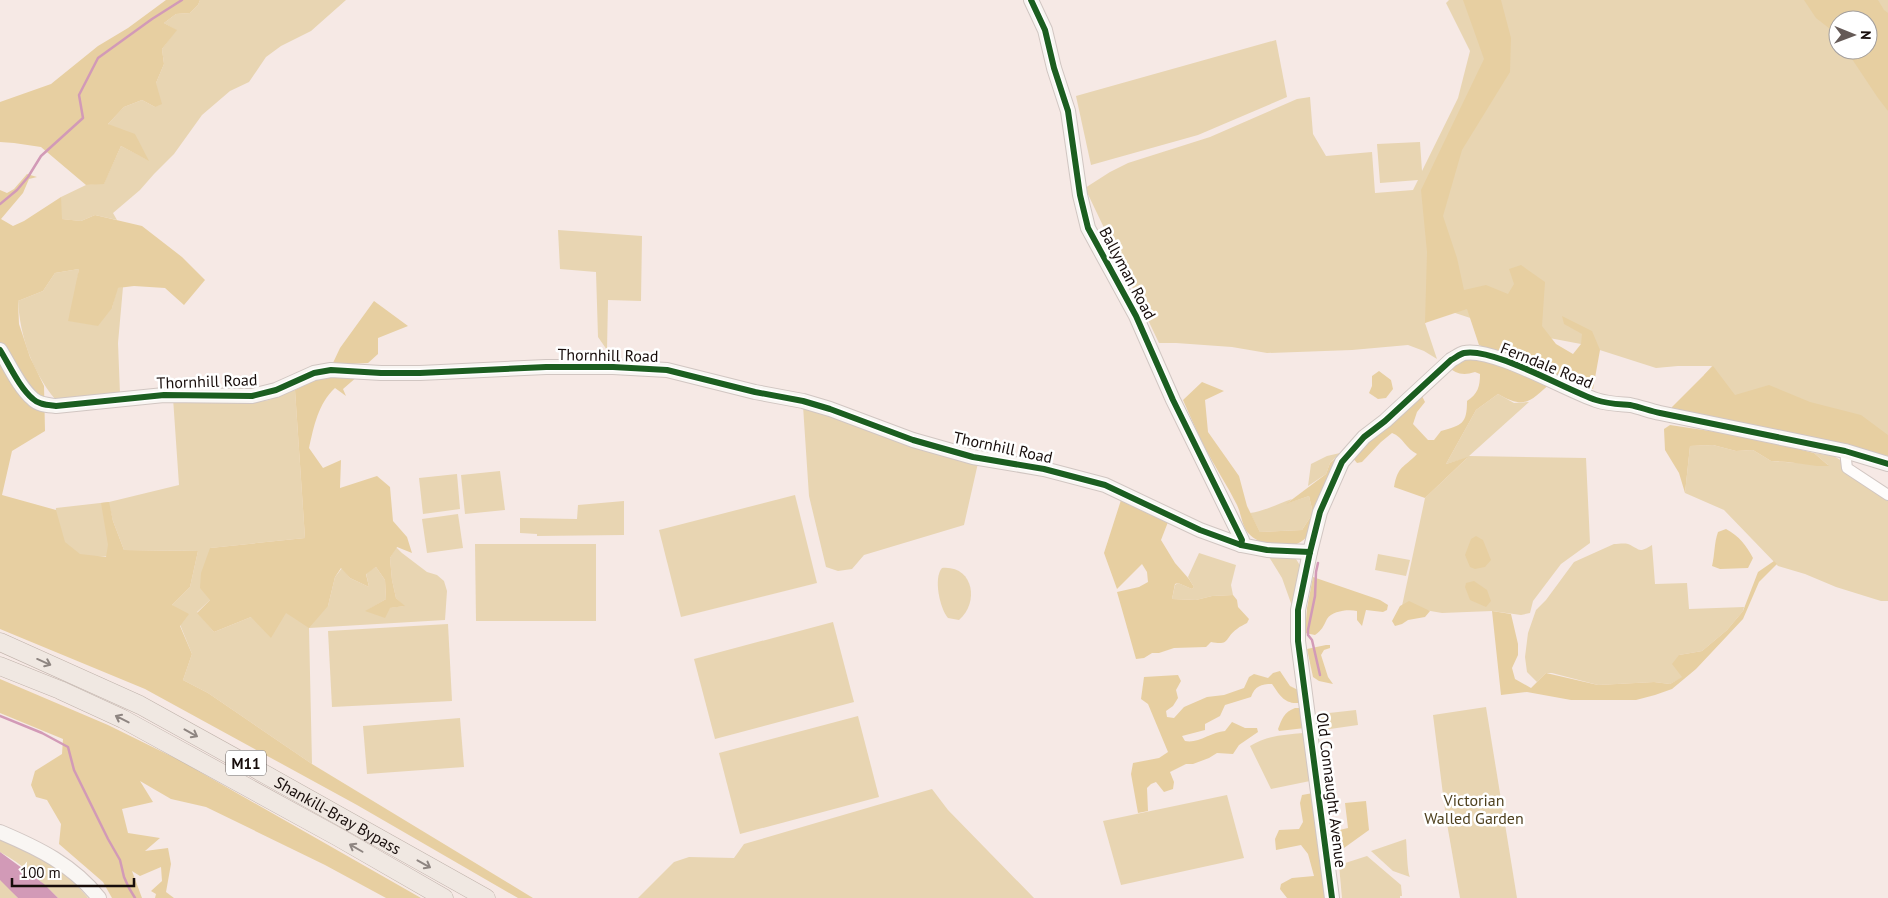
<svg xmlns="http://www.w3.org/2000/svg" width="1888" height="898" font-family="'PT Sans',sans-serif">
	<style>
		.green { fill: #e8d5b2; fill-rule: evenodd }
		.forest { fill: #e7cfa1 }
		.water { fill: #d29ab7 }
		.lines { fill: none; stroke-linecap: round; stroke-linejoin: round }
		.stream { stroke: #d29ab7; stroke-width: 2.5 }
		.street-casing { stroke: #d1c6c2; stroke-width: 12 }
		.secondary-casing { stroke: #d1c6c2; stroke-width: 16 }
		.highway-casing { stroke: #bfb2aa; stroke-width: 19 }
		.street { stroke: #fefcfb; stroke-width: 10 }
		.secondary { stroke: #f9f6f3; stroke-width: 14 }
		.highway { stroke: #f0e8e2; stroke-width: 18 }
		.cycleway-casing { stroke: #fff; stroke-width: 9 }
		.cycleway { stroke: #1b5e20; stroke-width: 6 }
		.oneway { stroke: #8e8581 }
		.labels { text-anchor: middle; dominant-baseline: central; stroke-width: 5; stroke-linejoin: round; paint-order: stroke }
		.shield { fill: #fff; stroke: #5d5654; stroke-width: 1 }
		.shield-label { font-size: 15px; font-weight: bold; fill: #170d0b }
		.street-label { font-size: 16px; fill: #170d0b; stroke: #fff }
		.park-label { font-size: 16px; fill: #4f411f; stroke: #fff }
	</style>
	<rect width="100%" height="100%" fill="#f6e9e5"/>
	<g class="green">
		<path d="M200 0H346L311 31 281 46 266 57 249 82 230 91 202 115 174 154 154 174 140 190 113 213 117 220 95 215 81 221 61 219V197L86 185 104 183 121 146 148 160 108 124 124 107 142 100 155 107 156 83 164 64 162 49 176 30 164 23 176 14 190 13 198 5Z"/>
		<path d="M1449 0H1888V439L1738 404 1704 375 1712 366H1678L1656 368 1581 344 1507 330 1446 310 1425 323 1437 359 1424 351 1408 345 1352 350 1267 353 1232 347 1176 343H1159L1085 188 1110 172 1128 163 1210 137 1297 99 1310 97 1313 134 1326 156 1372 152 1375 193 1413 190 1418 180 1380 183 1377 144 1420 142 1422 171 1458 98 1470 51 1446 3ZM1838 20H1868V50H1838Z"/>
		<path d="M1276 40 1287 97 1198 135 1091 165 1076 96Z"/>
		<path d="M558 230 642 236 641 301 608 300 607 350 598 337 596 272 560 269Z"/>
		<path d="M79 269 76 289 112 308 117 288 123 287 118 343 120 394 55 399C32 371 20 336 18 301L43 291 55 273Z"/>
		<path d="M295 390 305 538 210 548V600L197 612 214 632 251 617 328 606 335 577 342 568 350 578 369 587 366 573 376 567 385 580 386 599 366 611 404 606 396 598 392 580 390 558 396 547 402 553 427 572 437 575 444 581 447 591 445 620 309 628 312 764 208 693 183 680 192 654 172 605 190 587 198 551 124 550 113 521 110 509 114 556 51 559 56 508 109 502 179 485 173 398 253 403 269 400Z"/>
		<path d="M1498 394 1514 403 1529 402 1469 456 1586 458 1590 543 1561 564 1533 601 1530 613 1521 615 1492 611 1442 613 1402 606 1425 498 1467 458 1446 464 1476 410Z"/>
		<path d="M803 406 978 463 964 525 864 555 852 569 838 571 826 567 809 496Z"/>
		<path d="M1713 445 1736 451 1753 450 1771 461 1828 465 1814 453 1834 456 1888 491V601H1881L1836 587 1805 574 1778 566 1724 510 1685 493 1690 446Z"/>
		<path d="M1340 453 1330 463 1326 474 1308 486 1311 464 1327 456Z"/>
		<path d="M500 471 505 510 465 514 461 475Z"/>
		<path d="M457 474 460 509 423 514 419 478Z"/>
		<path d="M795 495 817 583 681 617 659 530Z"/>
		<path d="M1309 496 1313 513 1302 530 1260 532 1250 513C1265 511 1277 504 1292 499L1288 503Z"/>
		<path d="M624 501V535L537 536V534L520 533V518L577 519 578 505Z"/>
		<path d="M458 514 463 548 427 553 422 519Z"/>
		<path d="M475 544H596V621H476Z"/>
		<path d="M1614 544C1618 544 1624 543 1628 544 1640 549 1638 554 1652 545L1655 584 1687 583 1689 609 1744 607 1743 611 1727 630 1702 651 1679 655 1683 677 1670 684 1654 682 1598 685 1552 673H1546L1537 682 1527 672 1525 657 1528 633 1536 610 1546 600 1574 562Z"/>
		<path d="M1199 553 1236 565 1231 585 1233 595 1212 596 1196 600 1172 599 1175 585 1178 583 1192 589 1194 587 1188 577Z"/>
		<path d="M1378 554 1410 560 1406 576 1375 570Z"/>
		<path d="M1275 556 1296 559 1301 567 1294 604 1292 606 1282 578 1269 557Z"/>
		<path d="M942 568C973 565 980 602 959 620L948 618C940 609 933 578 942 568Z"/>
		<path d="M833 622 854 702 715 739 694 659Z"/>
		<path d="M448 624 452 701 332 707 328 631Z"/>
		<path d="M1486 707 1517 898H1460L1446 818 1433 715Z"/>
		<path d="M1356 710 1358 725 1323 730 1320 714Z"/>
		<path d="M858 716 879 797 740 834 719 753Z"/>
		<path d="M460 718 464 767 367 774 363 726Z"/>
		<path d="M1303 733 1310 781 1271 789 1250 746C1267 735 1284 735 1303 733Z"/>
		<path d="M932 789 948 810 1034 898H638L674 862 689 857 734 858 744 844Z"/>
		<path d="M1227 795 1244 858 1121 885 1103 821Z"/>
		<path d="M1406 839C1407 848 1407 871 1410 877L1393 871 1371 851Z"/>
		<path d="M0 840C35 855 64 867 88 898H58C41 881 22 864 0 852Z"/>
		<path d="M1367 856 1401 885 1402 896H1400V898H1342L1339 865Z"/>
		<path d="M0 880 3 881 18 898H0Z"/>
	</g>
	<g class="forest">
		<path d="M166 0H200L198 5 190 13 176 14 164 23 177 30 162 49 164 64 156 83 162 104 155 107 142 100 124 107 108 124 135 134 149 161 121 146 104 184 86 185 41 147 14 143 0 142V102L51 84 98 46 128 28Z"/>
		<path d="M1463 0H1501L1511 38 1510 72 1462 150 1443 216 1457 258 1464 290 1486 285 1508 294 1514 284 1509 269 1521 265 1545 282 1542 326 1556 344 1573 354 1581 344 1582 334 1564 324 1562 316 1592 331 1600 350 1593 389 1556 377 1479 345 1467 309 1425 323 1427 252 1421 190 1484 59Z"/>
		<path d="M1804 0H1878L1884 10 1888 13V111L1878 98 1846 50H1868V20H1838V38L1834 32 1816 18Z"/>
		<path d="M27 174 37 177 29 179 23 193 1 219 13 226 24 221 61 197 62 219 81 221 95 215 142 226 182 257 205 280 184 305 165 288 134 286 118 288 112 308 98 326 68 321 79 269 55 273 43 291 18 301 19 324 30 357 44 386 45 431 12 451 2 495 56 510 65 542 80 554 106 557 108 545 101 503 109 502 113 521 124 550 198 551 190 587 172 605 189 614 180 626 192 654 183 680 208 693 312 764 533 898H518L357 805 145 689 0 629V190L7 193 14 189Z"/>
		<path d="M374 301 408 326 378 338V354L368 363 332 365 340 348Z"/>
		<path d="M1476 356 1552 382C1530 401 1526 410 1498 394L1476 410 1446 464 1468 457 1425 498 1394 487C1398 465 1404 468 1417 454 1406 449 1403 437 1392 433L1381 442 1362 462 1357 463 1352 457 1391 423 1420 392 1425 402 1417 412 1413 424 1428 440H1434L1441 431C1462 425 1467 424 1467 401 1478 394 1480 386 1480 374L1475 372C1463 376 1456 374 1447 366Z"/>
		<path d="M1713 366 1735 395 1769 385 1810 402 1861 415 1888 435V456L1670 412 1672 407Z"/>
		<path d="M1379 371 1391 380 1393 389 1386 398 1378 399 1369 393 1372 386V376Z"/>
		<path d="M331 375 358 376 343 389 346 396 335 388C318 404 314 426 309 448L323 468 341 460 340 488 377 476 390 487 393 521 407 537 412 553 397 547 390 558 392 580 396 598 405 606 390 608 385 618 365 611 386 599 385 580 376 567 366 574 369 587 350 578 341 568 335 577 328 606 309 628 286 613 271 638 251 617 214 632 197 613 210 600 200 588 201 573 210 548 305 538 295 390 320 378Z"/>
		<path d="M1202 382 1224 391 1205 400 1208 432 1239 476 1247 506 1260 532 1302 530 1313 513 1309 496 1286 504 1326 474 1330 463 1337 457 1336 464 1309 534C1296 553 1263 549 1248 533 1242 526 1241 513 1237 505 1227 485 1215 467 1205 448 1197 432 1190 416 1183 400Z"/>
		<path d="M1670 425 1750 437 1814 453 1829 466H1817L1788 462 1771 461 1753 450 1736 451 1713 445 1690 446 1685 493 1679 473 1665 450 1664 429Z"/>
		<path d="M1121 500 1168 522 1161 540 1175 563 1189 579 1194 587 1192 589 1178 583 1175 584 1172 599 1196 600 1212 596 1233 595 1237 600 1238 607 1249 619 1247 623C1244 625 1240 626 1237 629 1224 638 1231 646 1211 642L1206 647 1174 648 1159 653H1152L1144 658 1136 659 1117 592 1139 587 1148 582 1147 572 1142 564 1117 589 1104 553Z"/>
		<path d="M1726 529C1739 536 1746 545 1753 558L1748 568 1720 569 1712 566C1715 554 1714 543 1718 532Z"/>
		<path d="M1476 536 1483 540 1491 560 1485 567 1475 569 1470 567 1465 555 1471 539Z"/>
		<path d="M1774 561 1777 564 1759 582 1743 619 1696 669 1672 689 1655 695 1636 700H1571L1527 692 1501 695 1492 611 1511 614 1518 644V655L1512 668 1515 679 1531 688 1546 673 1598 685 1654 682 1670 684 1682 677 1672 664 1679 655 1702 651 1727 630 1743 611 1758 572Z"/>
		<path d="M1313 577 1380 600 1388 605 1387 610 1383 612 1366 610 1362 626 1357 620V611C1348 609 1332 611 1327 619 1323 627 1322 630 1315 635L1305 633 1307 608Z"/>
		<path d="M1474 581 1487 590 1491 601 1486 607 1470 600 1465 587 1466 583Z"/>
		<path d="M1409 601 1430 611 1425 617 1408 620 1402 624 1395 626 1392 621 1400 606Z"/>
		<path d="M1326 645H1330V648L1324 650 1321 655 1328 677 1333 684 1319 681 1313 677 1307 649Z"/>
		<path d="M1280 671 1290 686 1298 690 1301 699 1298 703C1284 704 1279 694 1272 684 1261 684 1255 686 1251 697L1225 705 1220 716 1205 724V730L1182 736 1185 741C1198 744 1211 732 1225 731L1232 722 1245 728H1257L1258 732 1239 745 1233 754 1217 753 1209 758 1193 764H1186L1170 772 1174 782 1173 789 1164 792 1156 782 1151 784 1147 788 1148 811 1138 813 1131 774 1133 763 1159 758 1168 752 1148 704 1141 699 1144 677 1178 675 1181 681 1176 690 1178 698 1173 706 1166 711 1167 717 1174 718 1184 707 1207 697 1224 695 1244 688 1249 677 1254 674 1268 678 1273 673Z"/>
		<path d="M0 679 108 725 179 760 421 898H386L325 865 206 807 171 799 140 781 153 802 122 809 128 833 160 838 145 851 168 848 171 864 166 892 174 898H155L156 894 151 891 162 881 161 867 140 876 132 871 142 898H112L103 882 59 844 61 824 47 800 36 797 31 785 35 771 62 754 63 739 0 713Z"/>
		<path d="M1295 708H1302L1305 728 1279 731 1278 729C1282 719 1284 712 1295 708Z"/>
		<path d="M1313 793 1328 898H1287L1280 889 1281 884 1292 878 1314 876 1308 854 1301 845 1276 850 1275 839 1279 830 1299 829 1303 822 1300 803 1302 795Z"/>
		<path d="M1366 801 1369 830 1337 853 1335 831 1348 828 1345 803Z"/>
	</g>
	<path class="water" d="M0 852 44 884 58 898H18L0 880Z"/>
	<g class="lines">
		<g class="stream">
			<path d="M0 204 17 190 28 177 41 156 83 118 79 95 98 58 152 19 182 0"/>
			<path d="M1318 563 1316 572 1315 596 1308 630V635L1312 640 1320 675"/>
			<path d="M0 716 42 733 68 747 74 770 108 839 120 860 124 877 129 888 135 898"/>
		</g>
		<g class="street-casing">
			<path id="street" d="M1845 451 1847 468 1888 495"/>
		</g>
		<g class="secondary-casing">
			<g id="secondary">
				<path d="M1031 0 1045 30 1054 68 1068 111 1080 195 1088 228 1136 316 1173 400 1242 540 1241 545"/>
				<path d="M0 350C10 366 19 387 33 399 39 405 48 405 56 406L164 395 252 396 276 390 314 373 331 370 381 373H420L546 367H613L667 370 755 392 803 401 830 409 913 440 973 457 1044 469 1105 485 1200 530 1241 545 1267 550 1310 552"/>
				<path d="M0 832C38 848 73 865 99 898"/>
				<path d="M1332 898 1298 641V610L1310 552 1320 512 1342 462 1364 437 1385 421 1451 360C1455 358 1460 354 1464 353 1493 347 1566 390 1596 400 1608 404 1618 404 1630 405 1640 407 1650 411 1660 413L1845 451 1888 464"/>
			</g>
		</g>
		<g class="highway-casing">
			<g id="highway">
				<path id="s1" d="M0 642 140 705 252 767 486 898"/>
				<path d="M0 666 60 690 123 719 338 837 444 898"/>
			</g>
		</g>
		<use href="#street" class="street"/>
		<use href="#secondary" class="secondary"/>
		<use href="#highway" class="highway"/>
		<g class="cycleway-casing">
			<g id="cycleway">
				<path d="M1031 0 1045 30 1054 68 1068 111 1080 195 1088 228 1136 316 1173 400 1242 540 1241 545"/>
				<path d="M0 350C10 366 19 387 33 399 39 405 48 405 56 406L164 395 252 396 276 390 314 373 331 370 381 373H420L546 367H613L667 370 755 392 803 401 830 409 913 440 973 457 1044 469 1105 485 1200 530 1241 545 1267 550 1310 552"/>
				<path d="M1332 898 1298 641V610L1310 552 1320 512 1342 462 1364 437 1385 421 1451 360C1455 358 1460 354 1464 353 1493 347 1566 390 1596 400 1608 404 1618 404 1630 405 1640 407 1650 411 1660 413L1845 451 1888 464"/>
			</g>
		</g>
		<use href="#cycleway" class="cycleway"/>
	</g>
	<defs><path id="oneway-shaft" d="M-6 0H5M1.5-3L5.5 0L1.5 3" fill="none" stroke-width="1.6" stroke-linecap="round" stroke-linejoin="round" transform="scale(1.25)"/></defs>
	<g class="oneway">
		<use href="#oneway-shaft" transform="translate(44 662) rotate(24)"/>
		<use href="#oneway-shaft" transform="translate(122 719) rotate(-153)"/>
		<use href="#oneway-shaft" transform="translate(191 733) rotate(29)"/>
		<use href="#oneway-shaft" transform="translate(356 848) rotate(-150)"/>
		<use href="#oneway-shaft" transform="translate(424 864) rotate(29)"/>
	</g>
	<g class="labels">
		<rect class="shield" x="226" y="750.5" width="40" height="25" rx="4"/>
		<g class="shield-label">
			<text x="246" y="763">M11</text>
		</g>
		<g class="street-label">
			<text transform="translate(1128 273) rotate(62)">Ballyman Road</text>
			<text transform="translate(608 355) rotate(1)">Thornhill Road</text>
			<text transform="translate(1547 365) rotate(22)">Ferndale Road</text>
			<text transform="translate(207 381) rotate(-2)">Thornhill Road</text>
			<text transform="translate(1003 447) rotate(12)">Thornhill Road</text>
			<text transform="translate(1332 790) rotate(83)">Old Connaught Avenue</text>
			<text stroke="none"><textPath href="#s1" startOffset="380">Shankill-Bray Bypass</textPath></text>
		</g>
		<g class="park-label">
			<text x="1474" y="800">Victorian<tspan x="1474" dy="18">Walled Garden</tspan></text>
		</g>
	</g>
	<g transform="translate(1853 35) rotate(91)"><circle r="24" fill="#ffffff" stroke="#a29e9d"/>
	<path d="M0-4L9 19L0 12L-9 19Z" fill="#655a57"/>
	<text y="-8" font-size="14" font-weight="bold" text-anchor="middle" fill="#170d0b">N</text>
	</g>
	<path d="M12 878v8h122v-8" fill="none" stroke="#170d0b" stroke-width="2.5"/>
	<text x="20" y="878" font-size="15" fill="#170d0b" stroke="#ffffff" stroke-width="4" paint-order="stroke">100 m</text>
</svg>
